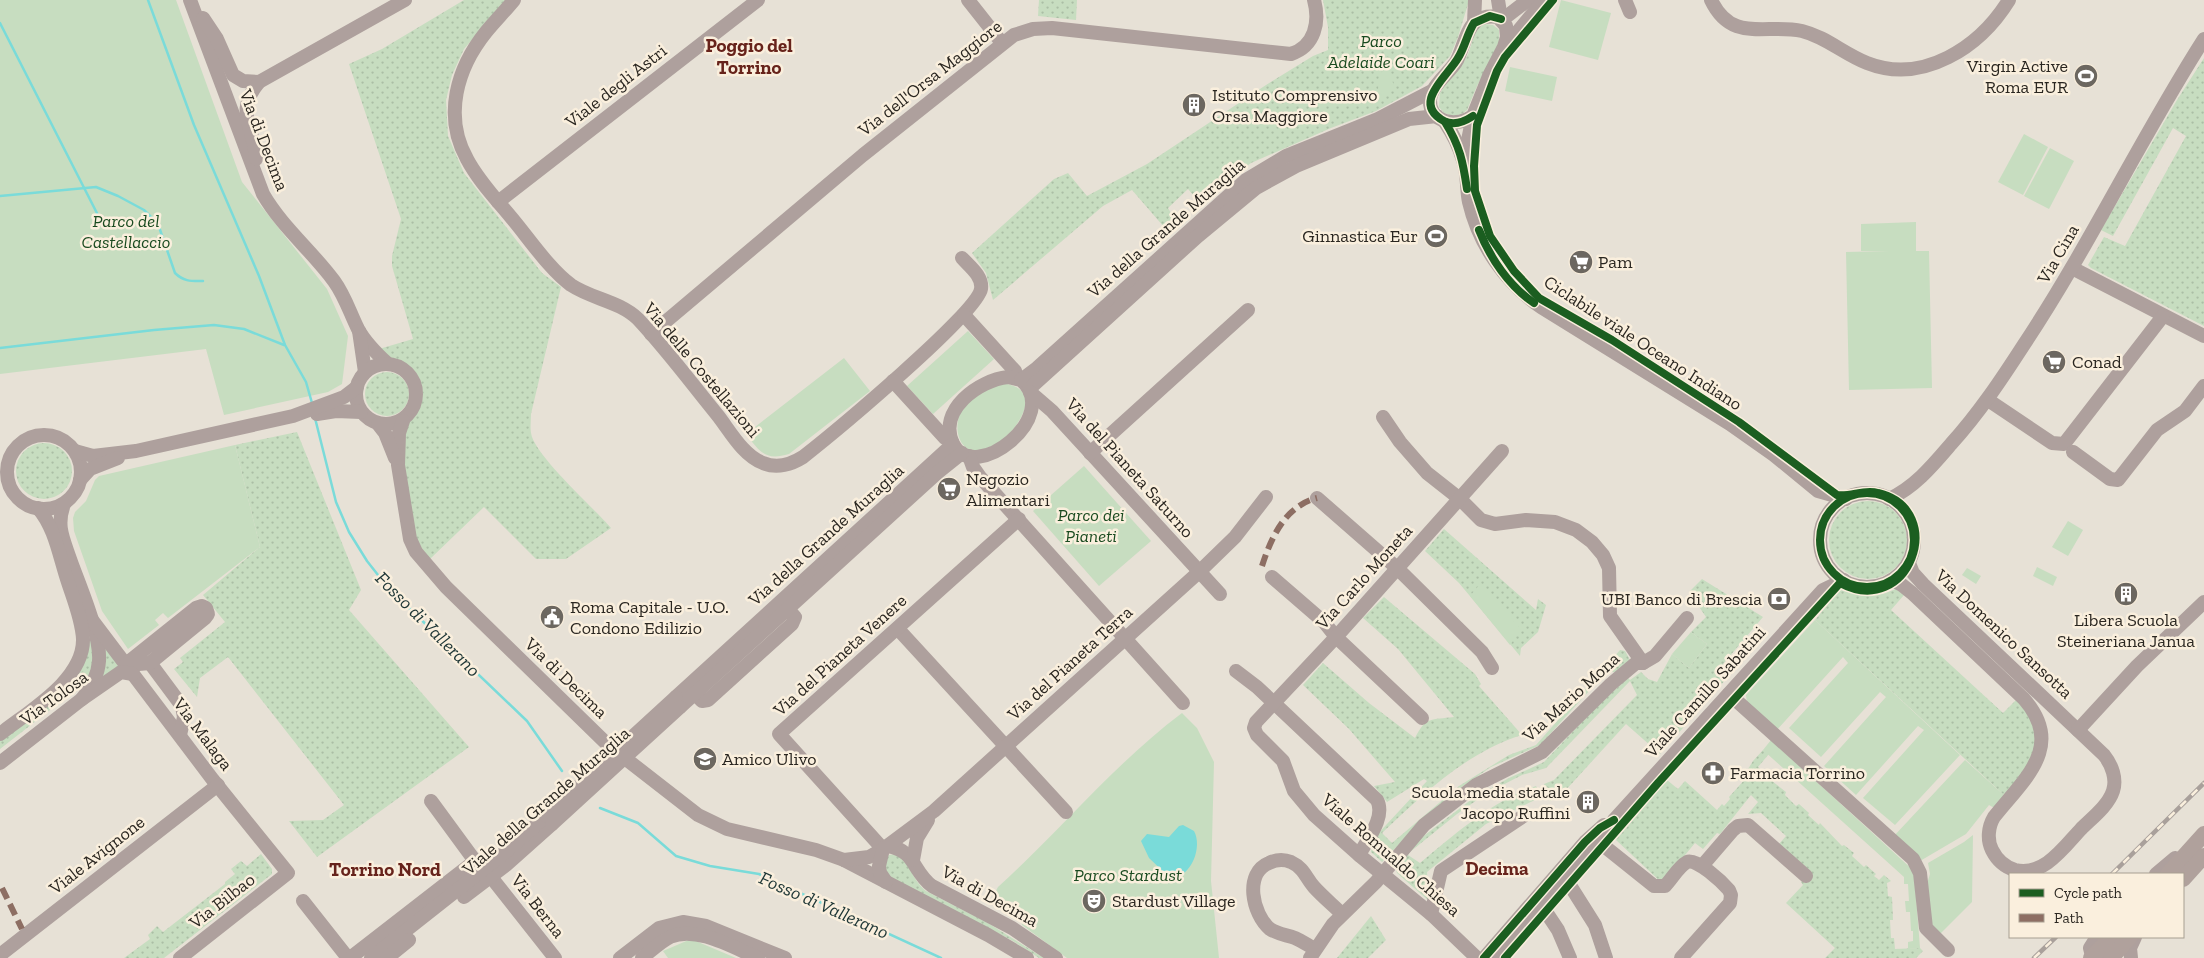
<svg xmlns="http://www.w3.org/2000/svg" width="2204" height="958" font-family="'Zilla Slab',serif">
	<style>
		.grass { fill: url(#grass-dots) }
		.green { fill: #c7ddc0 }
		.water { fill: #7adbd9 }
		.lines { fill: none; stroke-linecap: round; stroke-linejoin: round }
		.stream { stroke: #7adbd9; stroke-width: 2.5 }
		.minor { stroke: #aea09d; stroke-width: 14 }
		.major { stroke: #b0a19c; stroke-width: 16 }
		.rail-casing { stroke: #a9a09b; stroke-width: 4.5 }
		.rail { stroke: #faefdd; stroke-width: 2.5; stroke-dasharray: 8; stroke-linecap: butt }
		.minor-bridge { stroke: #aea09d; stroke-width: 14 }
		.quiet { stroke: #8d6e63; stroke-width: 6; stroke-dasharray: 12 6; stroke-linecap: butt }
		.cycleway-casing { stroke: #faefdd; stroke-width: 11 }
		.cycleway { stroke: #1b5e20; stroke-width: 8 }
		.labels { text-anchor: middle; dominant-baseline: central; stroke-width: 5; stroke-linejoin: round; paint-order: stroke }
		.park-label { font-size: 18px; font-style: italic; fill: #1a4b20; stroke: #faefdd }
		.poi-label { font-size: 18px; fill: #2a2620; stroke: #faefdd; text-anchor: start }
		.street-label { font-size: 18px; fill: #2a2620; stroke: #faefdd }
		.neighbourhood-label { font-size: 19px; font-weight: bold; fill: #67231b; stroke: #faefdd }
		.water-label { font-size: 19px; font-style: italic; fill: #1d3535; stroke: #faefdd }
	</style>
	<defs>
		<pattern id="grass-dots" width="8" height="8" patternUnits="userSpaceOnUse" patternTransform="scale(1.25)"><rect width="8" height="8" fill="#c7ddc0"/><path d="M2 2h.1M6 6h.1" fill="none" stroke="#abbea5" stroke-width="1.8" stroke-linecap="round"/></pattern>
	</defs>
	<rect width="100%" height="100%" fill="#e7e1d6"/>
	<g class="grass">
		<path d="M464 0H506L464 49 452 75 446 100 448 136 464 173 542 273 561 287 531 414C531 420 530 427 531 433 534 455 594 508 611 528L566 559H536L484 507 430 559C423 551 418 543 414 533 408 518 400 439 406 426 407 423 412 420 414 417 422 406 425 391 419 378 413 365 402 364 391 359 387 357 383 352 379 349L413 339 392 266V256L401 219 349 64 382 49Z"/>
		<path d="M1039 0H1077L1076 20 1038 16Z"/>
		<path d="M1323 0H1468V4L1458 37 1450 56 1422 86 1376 111 1331 128 1251 163 1199 202 1188 189 1168 208 1174 218 1164 227 1132 190 1103 206 993 300 986 273 972 253 1054 179 1068 173 1087 196 1147 164 1266 85 1313 56 1328 50V27Z"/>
		<path d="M1485 24 1493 25 1499 30V44L1477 86 1467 110 1462 114 1453 116 1444 113 1439 107 1440 93C1448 79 1461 69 1468 54 1473 43 1473 29 1485 24Z"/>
		<path d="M2204 58V326L2091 268 2088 265 2104 237 2125 246 2186 136 2173 128 2113 236 2101 230 2177 100Z"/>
		<circle cx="387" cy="394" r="22"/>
		<path d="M297 432 361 590 349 610 469 747 317 857 289 821 323 820 344 805 228 657 200 678 197 697 174 669 183 662 180 658 225 622 203 595 260 547 235 445Z"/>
		<circle cx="44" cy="471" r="28"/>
		<circle cx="1868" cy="540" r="39"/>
		<path d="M1444 529 1536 610 1538 599 1546 605 1538 632 1521 648 1520 656 1459 583 1425 551Z"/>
		<path d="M1702 579 1763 617 1718 670 1727 678 1660 754 1626 724 1564 792 1550 801 1544 784 1554 780 1637 695 1630 681 1546 768 1522 775 1487 793 1457 814 1410 852 1408 855 1420 863C1455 834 1492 801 1536 786L1541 797 1486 824 1427 872 1429 901 1397 873 1395 867 1421 838 1472 799 1509 778 1544 762 1600 703 1628 678 1630 680 1641 672 1648 679 1657 682 1672 654 1689 668 1707 644 1691 632 1706 617 1689 592Z"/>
		<path d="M1896 589 1904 595 1891 610 2003 713 2017 699 2035 723 2037 754 2005 796 1815 620 1840 590 1862 596 1883 594Z"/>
		<path d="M1384 597 1475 674 1481 684 1479 686 1522 735C1467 752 1423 794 1382 833L1392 843 1459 786 1509 755 1536 745 1620 650 1625 651 1630 660 1618 675 1609 669 1540 745 1491 767 1456 791 1457 794C1429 816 1406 836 1382 862L1371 852 1373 839 1427 781 1424 779 1387 802 1374 786 1395 782 1349 729 1303 685 1323 663 1369 703 1415 738C1426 716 1431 720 1454 717L1398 649 1363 618Z"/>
		<path d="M88 640H92L93 666 86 682 0 749V739L69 685Z"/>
		<path d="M104 646 121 664 101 679Z"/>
		<path d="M1763 750 1769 754 1758 767 1764 772 1763 774 1786 792 1785 795 1796 806 1799 804 1809 813 1808 815 1819 825 1820 823 1842 846 1844 845 1854 853 1852 856 1864 867 1866 865 1876 874 1874 876 1879 880 1884 875 1891 881 1887 883 1888 896 1892 897 1893 920H1890L1891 938H1894L1895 949 1920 948 1923 951 1916 958H1825L1835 948 1786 903 1803 885 1801 882 1810 872 1779 844 1786 836 1761 813 1748 814 1758 802 1751 795 1720 834 1717 833 1703 849 1695 843 1662 883 1616 840 1667 780 1678 789 1685 781 1717 810 1722 804 1724 806 1730 799 1729 797 1747 777 1745 774 1753 761Z"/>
		<path d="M261 854 272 869V874L164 958H124L150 939 148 935 157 926 163 932 225 884V882L235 874 231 869 241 861 247 866Z"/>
		<path d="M895 854C911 862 911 879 926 891L988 923 1044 958H1039L1013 941 886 875V859L889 855Z"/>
		<path d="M1371 916 1386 940 1368 958H1337Z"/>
	</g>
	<g class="green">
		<path d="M0 0H176L242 182 327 289 348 336 342 384 328 392 224 415 206 349 0 374Z"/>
		<path d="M1561 0 1611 13 1598 60 1549 47Z"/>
		<path d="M1510 67 1557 77 1552 101 1505 91Z"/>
		<path d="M1384 70 1392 78 1394 89 1384 97 1378 92 1379 74Z"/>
		<path d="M2024 134 2048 147 2023 195 1998 182Z"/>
		<path d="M2050 148 2074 161 2049 209 2024 196Z"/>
		<path d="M1916 222V251H1929L1932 388 1849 390 1846 252 1889 251H1861V224Z"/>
		<path d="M968 331 994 359 933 414 907 386Z"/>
		<path d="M844 358 870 391 789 454C765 461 760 452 746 434Z"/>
		<path d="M999 383C1031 385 1031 405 1015 427 1012 431 1010 436 1006 439 1000 443 991 446 985 449 960 459 951 427 962 410 971 396 986 391 999 383Z"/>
		<path d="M235 445 260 547 168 618 163 613 155 620 159 625 128 649 102 611 74 531 73 518 75 512 86 501 95 480 99 476Z"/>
		<path d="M1084 466 1151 541 1099 586 1033 511Z"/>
		<path d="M2068 521 2083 530 2068 556 2052 547Z"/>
		<path d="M2037 567 2057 577 2053 586 2033 576Z"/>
		<path d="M1967 568 1981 576 1976 584 1962 575Z"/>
		<path d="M1480 584 1521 629 1510 645 1470 596Z"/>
		<path d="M1815 620 1960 755 1895 825 1863 798 1924 730 1918 726 1856 795 1824 766 1886 697 1880 692 1821 757 1789 728 1848 663 1843 657 1776 731 1747 703 1746 695Z"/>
		<path d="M1691 632 1707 644 1689 668 1672 654Z"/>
		<path d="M1182 713 1197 728 1214 762 1211 881 1219 958H1067L1022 925 1019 909 1013 902 992 898 998 887C1060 831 1114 764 1182 713Z"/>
		<path d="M1771 740 1914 871 1920 948 1908 949V942L1913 941V931H1911L1910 912H1906L1905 901H1909L1908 884H1904V877L1763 750Z"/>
		<path d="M1965 760 2005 796 1996 809 1989 805 1966 834 1920 861 1894 836Z"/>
		<path d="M1973 835 1972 902 1938 936 1931 931 1926 887 1930 874 1928 863 1964 842Z"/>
		<path d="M691 939 736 958H668L663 951Z"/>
	</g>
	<path class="water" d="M1183 825 1194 831C1203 847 1191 880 1169 877L1149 858 1141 841 1147 834 1169 837 1179 826Z"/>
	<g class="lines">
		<g class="stream">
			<path d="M148 0 194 125 259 276 285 345 306 382 312 403"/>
			<path d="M0 23 102 223"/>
			<path d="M0 196 96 187 118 196 144 210 158 224 175 273C184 282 192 281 203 281"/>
			<path d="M0 348 154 330 214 325 244 329 284 345"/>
			<path d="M315 418 336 502 349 532 367 561 389 589 527 721 562 771"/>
			<path d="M600 808 638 823 676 856 710 866 759 874 941 958"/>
		</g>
		<g class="minor">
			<path d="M190 0 263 194C282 227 312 251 334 281 345 296 350 313 358 329 365 342 377 354 388 364"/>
			<path d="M514 0C505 11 495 21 486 32 457 68 443 116 467 159 478 180 495 198 510 216 528 237 549 269 571 285 592 299 619 301 638 319 667 350 692 384 719 417 731 433 744 456 763 463 777 469 792 464 803 457 831 435 977 314 981 289 983 276 969 266 962 258"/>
			<path d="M968 0 1002 43"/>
			<path d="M1498 0 1501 19"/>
			<path d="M1625 0 1630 12"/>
			<path d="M1711 0C1732 44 1766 23 1802 31 1826 37 1844 54 1867 63 1923 85 1980 47 2009 0"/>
			<path d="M203 18 217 39 233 75 243 81 259 82"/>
			<path d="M1502 20 1528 0"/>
			<path d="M1474 23 1475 0"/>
			<path d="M1505 47 1544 0"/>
			<path d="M1445 122C1453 134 1459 146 1463 160 1468 173 1466 188 1469 202 1479 245 1505 282 1541 307L1730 424 1774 455 1818 491 1846 499"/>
			<path d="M256 159C254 125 234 112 259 82L405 0"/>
			<path d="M1464 160 1473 116 1489 76 1504 47 1507 37 1506 26 1498 17C1491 16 1483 16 1476 21 1465 31 1463 50 1456 62 1448 74 1431 86 1430 100 1429 124 1458 127 1473 116"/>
			<path d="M498 202 758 0"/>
			<path d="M2072 268 2204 336"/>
			<path d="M964 315 1015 371 1017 378"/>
			<path d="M359 331 365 372"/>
			<path d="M651 334 863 155 1014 35 1033 29 1052 28 1291 54C1315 46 1320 22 1314 0"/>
			<circle cx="386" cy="394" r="30"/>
			<path d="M1008 377 1021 380C1063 416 974 486 953 444 937 410 979 380 1008 377Z"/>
			<path d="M1021 380 1037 368 1246 180 1286 156 1378 119 1432 91"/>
			<path d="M893 381 945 438 952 442"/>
			<path d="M1029 389 1198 236 1256 188 1296 166 1409 119 1437 116"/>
			<path d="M1030 392 1052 411 1220 594"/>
			<path d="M1988 400 2052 443 2064 444 2163 316"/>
			<path d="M317 414 336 411 361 412"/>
			<path d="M1383 417 1400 442 1427 473 1460 499 1481 520 1495 524 1526 520 1555 522 1576 530 1592 542 1603 555 1609 568 1610 616 1643 663"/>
			<path d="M403 421 399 433 398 465 410 539 416 552 446 587 608 745 698 815 727 829 816 850 844 860 988 935 1027 958"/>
			<path d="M378 424 385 433 395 458"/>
			<circle cx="44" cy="472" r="37"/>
			<path d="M75 451 93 456 136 451 293 416 344 397 357 387"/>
			<path d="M2073 452 2110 479 2118 480 2157 430 2185 411 2204 386"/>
			<path d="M1090 453 1248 310"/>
			<path d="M969 456 973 467 980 477 1183 703"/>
			<path d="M80 480 90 469 118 458"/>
			<circle cx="1867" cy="540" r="47"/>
			<path d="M1317 498 1397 568 1482 652 1492 668"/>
			<path d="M1889 499C1915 487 1933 465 1951 444 1979 413 2001 380 2023 346 2089 247 2140 139 2204 39"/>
			<path d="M64 504C56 526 63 538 70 559 79 585 101 634 99 661 98 676 91 688 82 699"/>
			<path d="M1272 577 1324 622 1336 637 1422 718"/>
			<path d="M1892 580 1902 585 1912 593 2024 699C2066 747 2023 780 1994 817 1988 827 1987 840 1992 850 1997 860 2005 867 2015 870 2044 877 2064 847 2081 829 2092 818 2108 806 2113 791 2117 779 2112 765 2104 755L1923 584 1913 573 1909 563"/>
			<path d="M89 616 213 780 288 873 180 958"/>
			<path d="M898 629 1066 812"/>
			<path d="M150 663 182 706 184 717 180 735"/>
			<path d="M126 664 196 608 202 606 206 608 208 614 205 618 150 663 127 665"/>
			<path d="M1236 671 1257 687 1377 800C1386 817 1367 840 1359 855"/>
			<path d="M695 694 702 701 708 700 792 624 795 617 788 609"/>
			<path d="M1729 694 1913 859 1920 873 1926 928 1948 950"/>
			<path d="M676 697 953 444"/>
			<path d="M680 707 937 473 962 453"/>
			<path d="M2078 730 2137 666 2204 602"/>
			<path d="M0 734C29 711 84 680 83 639 82 618 72 596 66 576 59 554 54 526 38 508"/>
			<path d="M0 763 82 699 121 672 133 674"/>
			<path d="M431 801 475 861"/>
			<path d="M1599 842 1654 886H1665C1672 879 1678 867 1687 862 1697 858 1722 882 1729 890L1731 895 1730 903 1681 958"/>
			<path d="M888 846C916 851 912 871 932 886L1012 928 1056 958"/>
			<path d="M844 860 869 857 883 849 779 734 1019 519"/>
			<path d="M913 860 917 838 928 820"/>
			<path d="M1702 866 1733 830 1738 826 1748 825 1806 876"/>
			<path d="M2156 874 2175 858"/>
			<path d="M491 877 555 958"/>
			<path d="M1566 879 1595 925 1606 958"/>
			<path d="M886 882 880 873 879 866 883 849 934 811 1199 572 1235 537 1266 497"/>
			<path d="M464 897 506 865 552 824"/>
			<path d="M303 901 348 958"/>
			<path d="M1542 906 1558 930 1570 958"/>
			<path d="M1431 914 1441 871 1525 815"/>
			<path d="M2097 937 2090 948 2091 952 2099 958"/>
			<path d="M1315 949C1309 946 1302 941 1295 938 1287 935 1277 934 1270 929 1252 914 1244 873 1269 863 1277 859 1284 859 1291 862 1304 868 1306 878 1314 887 1323 897 1333 905 1342 914"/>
			<path d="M0 955 218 785"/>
			<path d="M350 958 475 861 490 865"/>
			<path d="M371 958 504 853 546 816"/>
			<path d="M387 958 409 940"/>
			<path d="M620 958 659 928 683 922 706 926 785 958"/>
			<path d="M642 958C651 951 660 942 670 937 696 925 734 948 758 958"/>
			<path d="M1310 958 1333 924 1376 882 1424 825 1476 785 1542 752 1611 684 1636 663H1643L1655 656 1687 618"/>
			<path d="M1477 958 1431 914 1359 855 1314 815 1294 791 1283 761 1257 735 1254 728 1256 722 1336 637 1502 451"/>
			<path d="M1484 958 1585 842 1604 825"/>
			<path d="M1498 958 1608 833 1614 820 1823 590 1844 580"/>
			<path d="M2131 958 2130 948 2135 937"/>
		</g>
		<g class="major">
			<path d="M2168 874 2204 834"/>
			<path d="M2183 879 2204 856"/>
			<path d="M2091 958 2111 937"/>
			<path d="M2111 958 2130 937"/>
		</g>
		<g class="rail-casing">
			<g id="rail">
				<path d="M2112 874 2204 783"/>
				<path d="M2034 958 2056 937"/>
			</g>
		</g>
		<use href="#rail" class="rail"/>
		<g class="minor-bridge">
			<path d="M546 816 676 697"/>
			<path d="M552 824 680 707"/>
		</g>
		<g class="quiet">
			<path d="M1262 566C1271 538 1285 506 1317 498"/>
			<path d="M2 888 22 929"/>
		</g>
		<g class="cycleway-casing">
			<g id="cycleway">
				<path d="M1473 116C1464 122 1454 126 1444 121 1411 103 1447 77 1458 58 1465 47 1467 34 1474 23L1490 16 1501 19"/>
				<path d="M1445 122C1460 146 1463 162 1467 189"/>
				<path d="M1479 230C1490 258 1509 286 1534 303"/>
				<circle cx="1867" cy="540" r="47"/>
				<path d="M1484 958 1585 842 1600 828 1614 820"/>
				<path d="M1505 958 1658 783 1840 583C1909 620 1949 510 1878 493 1864 489 1851 497 1837 495L1739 422 1612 340 1539 298 1514 271 1490 236 1475 191 1474 166 1477 125 1497 71 1505 57 1553 0"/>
			</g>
		</g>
		<use href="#cycleway" class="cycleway"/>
	</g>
	<defs>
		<g id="stadium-disc" transform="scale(1.25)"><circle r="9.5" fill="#6c6760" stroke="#faefdd"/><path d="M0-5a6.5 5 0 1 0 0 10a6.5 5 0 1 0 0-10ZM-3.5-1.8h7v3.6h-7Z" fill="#fff"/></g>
		<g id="building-disc" transform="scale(1.25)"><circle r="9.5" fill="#6c6760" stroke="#faefdd"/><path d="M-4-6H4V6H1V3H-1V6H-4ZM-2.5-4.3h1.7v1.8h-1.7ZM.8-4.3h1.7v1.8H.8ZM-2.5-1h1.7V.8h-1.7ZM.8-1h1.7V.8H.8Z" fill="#fff"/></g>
		<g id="supermarket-disc" transform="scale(1.25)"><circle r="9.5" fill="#6c6760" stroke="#faefdd"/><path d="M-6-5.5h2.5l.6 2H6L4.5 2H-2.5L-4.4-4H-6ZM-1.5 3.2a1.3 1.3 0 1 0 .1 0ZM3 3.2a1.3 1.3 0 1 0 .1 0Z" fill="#fff"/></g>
		<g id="bank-disc" transform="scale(1.25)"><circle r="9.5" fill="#6c6760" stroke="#faefdd"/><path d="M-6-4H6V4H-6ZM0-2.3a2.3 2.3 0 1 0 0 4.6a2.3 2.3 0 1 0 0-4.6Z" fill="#fff"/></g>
		<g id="civic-disc" transform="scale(1.25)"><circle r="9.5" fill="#6c6760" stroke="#faefdd"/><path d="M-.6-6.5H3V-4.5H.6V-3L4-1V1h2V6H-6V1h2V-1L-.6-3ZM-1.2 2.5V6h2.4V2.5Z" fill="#fff"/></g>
		<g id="school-disc" transform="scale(1.25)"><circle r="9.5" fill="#6c6760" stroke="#faefdd"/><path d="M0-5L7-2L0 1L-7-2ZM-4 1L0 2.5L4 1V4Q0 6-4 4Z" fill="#fff"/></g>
		<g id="pharmacy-disc" transform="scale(1.25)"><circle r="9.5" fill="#6c6760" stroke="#faefdd"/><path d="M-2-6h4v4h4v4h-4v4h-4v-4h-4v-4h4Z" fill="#fff"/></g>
		<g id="theatre-disc" transform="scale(1.25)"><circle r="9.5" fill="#6c6760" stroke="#faefdd"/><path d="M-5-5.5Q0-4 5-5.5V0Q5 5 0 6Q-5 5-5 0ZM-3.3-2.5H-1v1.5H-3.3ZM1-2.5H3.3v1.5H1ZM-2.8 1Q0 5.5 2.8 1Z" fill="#fff"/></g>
	</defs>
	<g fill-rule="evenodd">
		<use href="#stadium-disc" x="2086" y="76"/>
		<use href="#building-disc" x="1194" y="105"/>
		<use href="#stadium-disc" x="1436" y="236"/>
		<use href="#supermarket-disc" x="1581" y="262"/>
		<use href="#supermarket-disc" x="2054" y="362"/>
		<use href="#supermarket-disc" x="949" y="489"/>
		<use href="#building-disc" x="2126" y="594"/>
		<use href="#bank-disc" x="1779" y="599"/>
		<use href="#civic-disc" x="552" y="617"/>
		<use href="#school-disc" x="705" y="759"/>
		<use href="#pharmacy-disc" x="1713" y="773"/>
		<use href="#building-disc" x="1588" y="802"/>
		<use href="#theatre-disc" x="1094" y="901"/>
	</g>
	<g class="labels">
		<g class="park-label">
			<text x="1381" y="41">Parco<tspan x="1381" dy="21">Adelaide Coari</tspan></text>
			<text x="126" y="221">Parco del<tspan x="126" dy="21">Castellaccio</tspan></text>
			<text x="1091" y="515">Parco dei<tspan x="1091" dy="21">Pianeti</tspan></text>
			<text x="1128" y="875">Parco Stardust</text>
		</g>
		<g class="poi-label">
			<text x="2068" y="66" text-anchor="end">Virgin Active<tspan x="2068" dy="21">Roma EUR</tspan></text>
			<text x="1212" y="95">Istituto Comprensivo<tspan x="1212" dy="21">Orsa Maggiore</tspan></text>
			<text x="1418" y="236" text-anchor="end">Ginnastica Eur</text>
			<text x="1598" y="262">Pam</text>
			<text x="2072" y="362">Conad</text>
			<text x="966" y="479">Negozio<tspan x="966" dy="21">Alimentari</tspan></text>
			<text x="1762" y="599" text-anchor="end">UBI Banco di Brescia</text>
			<text x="570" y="607">Roma Capitale - U.O.<tspan x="570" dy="21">Condono Edilizio</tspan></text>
			<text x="2126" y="620" text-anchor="middle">Libera Scuola<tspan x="2126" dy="21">Steineriana Janua</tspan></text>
			<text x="722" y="759">Amico Ulivo</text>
			<text x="1730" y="773">Farmacia Torrino</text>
			<text x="1570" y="792" text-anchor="end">Scuola media statale<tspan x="1570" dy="21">Jacopo Ruffini</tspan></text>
			<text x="1112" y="901">Stardust Village</text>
		</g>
		<g class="street-label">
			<text transform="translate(930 78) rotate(-38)">Via dell'Orsa Maggiore</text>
			<text transform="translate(616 86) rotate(-38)">Viale degli Astri</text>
			<text transform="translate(264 140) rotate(69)">Via di Decima</text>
			<text transform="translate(1166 228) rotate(-41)">Via della Grande Muraglia</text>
			<text transform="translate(2058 254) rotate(-60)">Via Cina</text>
			<text transform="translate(1643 343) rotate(33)">Ciclabile viale Oceano Indiano</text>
			<text transform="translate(702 370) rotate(50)">Via delle Costellazioni</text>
			<text transform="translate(1130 468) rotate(48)">Via del Pianeta Saturno</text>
			<text transform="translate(826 535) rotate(-42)">Via della Grande Muraglia</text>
			<text transform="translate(1364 577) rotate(-48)">Via Carlo Moneta</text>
			<text transform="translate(2004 634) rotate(43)">Via Domenico Sansotta</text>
			<text transform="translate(840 655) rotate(-42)">Via del Pianeta Venere</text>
			<text transform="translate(1070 663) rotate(-42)">Via del Pianeta Terra</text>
			<text transform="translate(566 678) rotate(44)">Via di Decima</text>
			<text transform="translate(1705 692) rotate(-48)">Viale Camillo Sabatini</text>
			<text transform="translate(1571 697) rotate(-42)">Via Mario Mona</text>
			<text transform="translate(54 698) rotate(-36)">Via Tolosa</text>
			<text transform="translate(203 734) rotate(53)">Via Malaga</text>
			<text transform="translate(546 801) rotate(-41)">Viale della Grande Muraglia</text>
			<text transform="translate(97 855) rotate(-38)">Viale Avignone</text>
			<text transform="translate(1391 855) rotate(41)">Viale Romualdo Chiesa</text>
			<text transform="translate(990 896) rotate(29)">Via di Decima</text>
			<text transform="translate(222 901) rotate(-38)">Via Bilbao</text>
			<text transform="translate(538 906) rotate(52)">Via Berna</text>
		</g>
		<g class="neighbourhood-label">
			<text x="749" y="45">Poggio del<tspan x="749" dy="22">Torrino</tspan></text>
			<text x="1497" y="868">Decima</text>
			<text x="385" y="869">Torrino Nord</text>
		</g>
		<g class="water-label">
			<text transform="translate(428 624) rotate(45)">Fosso di Vallerano</text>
			<text transform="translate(824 905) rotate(24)">Fosso di Vallerano</text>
		</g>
	</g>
	<rect x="2009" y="873" width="175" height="65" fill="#faefdd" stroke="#a79f91"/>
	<rect x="2019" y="889" width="25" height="8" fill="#1b5e20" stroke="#a79f91"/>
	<text x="2054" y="898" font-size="15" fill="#2a2620">Cycle path</text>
	<rect x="2019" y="914" width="25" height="8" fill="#8d6e63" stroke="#a79f91"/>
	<text x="2054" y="923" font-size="15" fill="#2a2620">Path</text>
</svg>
